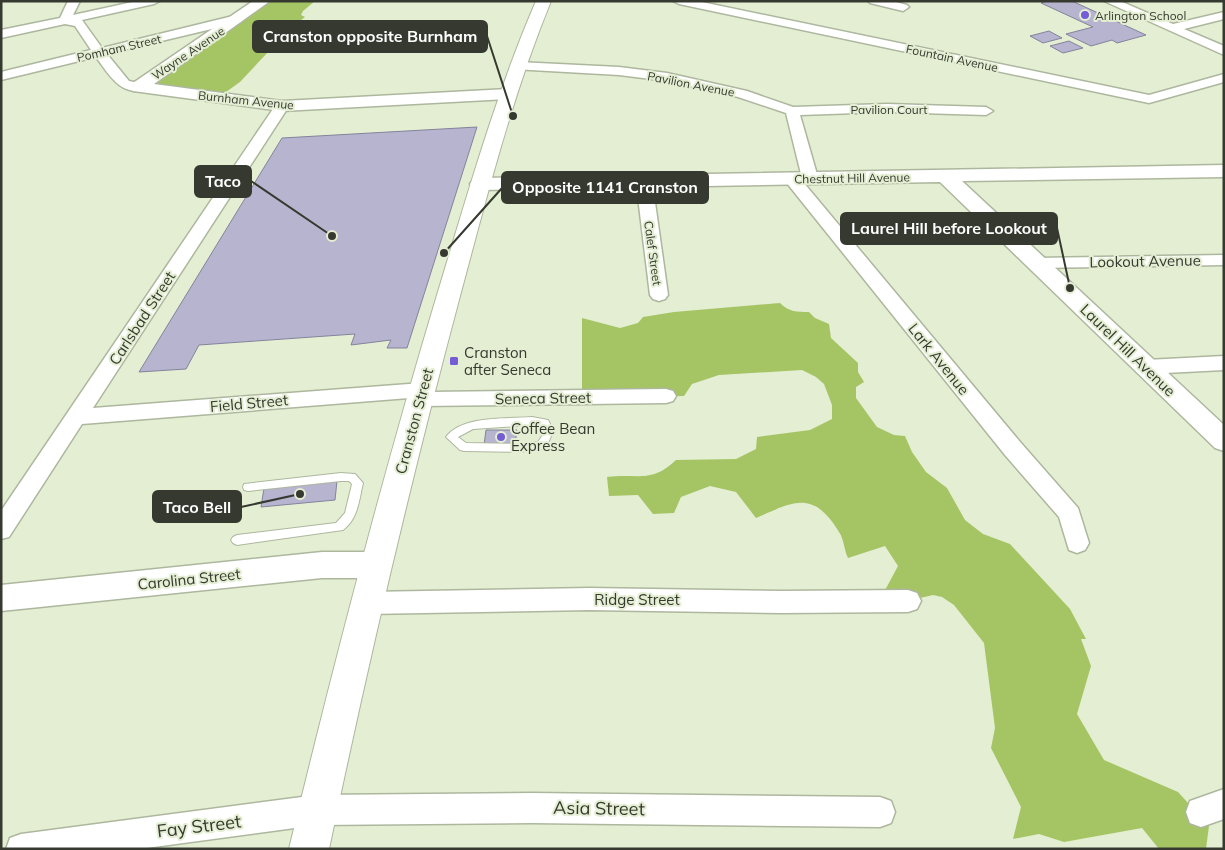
<svg xmlns="http://www.w3.org/2000/svg" width="1225" height="850" font-family="Mulish,sans-serif">
	<style>
		.forest { fill: #a5c564 }
		.building { fill: #b6b4cf; stroke: #84839b }
		.lines { fill: none; stroke-linecap: round; stroke-linejoin: round }
		.service-casing { stroke: #adb79e; stroke-width: 2 }
		.minor-casing { stroke: #adb79e; stroke-width: 3 }
		.tertiary-casing { stroke: #adb79e; stroke-width: 3 }
		.secondary-casing { stroke: #adb79e; stroke-width: 2 }
		.service { fill: #fff; fill-rule: evenodd }
		.minor { fill: #fff; fill-rule: evenodd }
		.tertiary { fill: #fff; fill-rule: evenodd }
		.secondary { fill: #fff; fill-rule: evenodd }
		.poi-dot { fill: #745cd7; stroke: #e4eed3; stroke-width: 2 }
		.labels { text-anchor: middle; dominant-baseline: central; stroke-width: 4; stroke-linejoin: round; paint-order: stroke }
		.far-poi-label { font-size: 12px; fill: #35392f; stroke: #e4eed3; text-anchor: start }
		.far-street-label { font-size: 12px; fill: #35392f; stroke: #e4eed3 }
		.street-label { font-size: 15px; fill: #35392f; stroke: #e4eed3 }
		.poi-label { font-size: 15px; fill: #35392f; stroke: #e4eed3; text-anchor: start }
		.near-street-label { font-size: 18px; fill: #35392f; stroke: #e4eed3 }
		.leader { fill: none; stroke: #35392f; stroke-width: 2 }
		.callout-dot { fill: #35392f; stroke: #e4eed3; stroke-width: 2 }
		.callout { fill: #35392f; stroke: #35392f; stroke-width: 2 }
		.callout-label { font-size: 16px; text-anchor: middle; font-weight: bold; fill: #fff }
	</style>
	<rect width="100%" height="100%" fill="#e4eed3"/>
	<g class="forest">
		<path d="M263 1H315L303 11 301 15 305 17 288 30V33L296 35 283 36 240 82 219 97 141 87Z"/>
		<path d="M780 303C789 312 797 312 809 312L815 318 829 324 831 338 858 363V372L864 382 856 387V398L877 427 894 435 905 436 912 452 926 472 947 488 965 520 983 534 1010 544 1070 609 1086 639H1081L1091 666 1077 714 1104 760 1178 792 1209 826 1206 849H1159L1142 828 1064 842 1039 834 1013 839 1021 807 991 748 995 728 984 643 954 605 942 597 933 595 890 605 883 594 898 566 885 546 848 558C844 550 844 539 839 532 813 489 793 502 756 518L736 492 710 486 681 497 674 513 653 514 638 495 609 496 607 477C637 473 651 484 676 460L736 459 756 449 757 437 810 430 832 419V405L824 384 816 377 802 370 719 375 692 384 684 396 628 397 582 396V318L620 328 638 323 643 317 674 312Z"/>
	</g>
	<g class="building">
		<path d="M1048 1H1072L1146 35 1117 43 1112 40 1091 46 1066 34 1093 27 1041 3Z"/>
		<path d="M1049 31 1062 38 1043 43 1030 36Z"/>
		<path d="M1069 41 1083 48 1063 53 1050 46Z"/>
		<path d="M477 127 407 348H387L391 340 351 345 355 334 199 345 186 369 139 372 282 138Z"/>
		<path d="M486 430H517L515 444 484 445Z"/>
		<path d="M337 481 335 500 261 507 264 488Z"/>
	</g>
	<g class="lines">
		<g class="service-casing">
			<g id="service">
				<path d="M532 417 548 420C555 431 551 438 545 448L519 452 464 451 460 450 446 437C462 415 508 419 532 417ZM532 425 542 428V436L538 442 519 444 466 443 458 437 473 429Z"/>
				<path d="M341 473 355 474 363 483C359 500 358 519 343 530L237 545 233 543 231 540 233 537 237 535 336 523 345 513 352 484 349 481H341L248 491 244 490 243 487 244 484Z"/>
			</g>
		</g>
		<g class="minor-casing">
			<g id="minor">
				<path d="M68 1H80L73 15 137 1H160L154 4 82 20 102 48 237 15 243 19 241 22 107 54 129 81 144 84 146 87 144 90C120 96 108 73 96 57L1 80V72L91 50 75 26 65 24 1 38V30L60 18Z"/>
				<path d="M673 1H697L1149 95 1224 74V82L1149 103 679 4Z"/>
				<path d="M868 1H892L907 5 909 7 903 11 870 3Z"/>
				<path d="M1104 1H1120L1173 24 1224 12V19L1184 29 1224 46V55Z"/>
				<path d="M518 62 619 67 667 73 747 91 793 107 887 104 986 107 993 111 986 115 887 112 800 115 818 178 816 181H804L802 178 786 113 738 97 667 81 619 75 513 69 511 66 513 63Z"/>
				<path d="M282 102 289 106 93 408 422 383 429 385 431 392 666 389 673 391 676 396 673 401 666 403 419 406 412 404 409 398 82 424 9 537 1 539V511L275 106Z"/>
				<path d="M792 174 798 176 1021 443 1078 508 1089 543 1085 550 1077 553 1069 550 1059 517 1005 455 786 182 784 179 786 176Z"/>
				<path d="M644 176 650 178 652 181 668 295 665 299 659 301 653 299 650 295 636 181 638 178Z"/>
				<path d="M1224 255V265L1036 268 1030 267 1027 263 1030 259 1036 258Z"/>
				<path d="M1224 356V370L1146 374 1139 372 1136 367 1139 362 1146 360Z"/>
				<path d="M589 588 782 591 908 590 917 593 921 601 917 609 908 612 782 613 589 610 367 614 358 611 354 603 358 595 367 592Z"/>
				<path d="M1224 789V819L1201 827 1190 823 1186 812 1190 801Z"/>
				<path d="M531 793 880 797 891 801 895 812 891 823 880 827 531 823 317 825 139 849H6L10 838 21 834 317 795Z"/>
			</g>
		</g>
		<g class="tertiary-casing">
			<g id="tertiary">
				<path d="M253 1H270L154 84 282 101 508 89 514 90 516 94 514 98 508 99 282 111 133 91 131 87 133 83Z"/>
				<path d="M1224 165V177L962 181 1224 425V451L1215 448 940 182 480 190 473 188 470 184 473 180 480 178Z"/>
				<path d="M322 552H376L387 556 391 565 387 574 376 578H322L1 611V585Z"/>
			</g>
		</g>
		<g class="secondary-casing">
			<path id="secondary" d="M536 1H551C512 96 487 196 460 296 411 479 368 663 329 849H289C334 663 382 478 437 295 467 196 495 96 536 1Z"/>
		</g>
		<use href="#service" class="service"/>
		<use href="#minor" class="minor"/>
		<use href="#tertiary" class="tertiary"/>
		<use href="#secondary" class="secondary"/>
	</g>
	<g class="poi-dot">
		<circle cx="1085" cy="15" r="5"/>
		<rect x="449" y="356" width="10" height="10" rx="2.5"/>
		<circle cx="501" cy="437" r="5"/>
	</g>
	<g class="labels">
		<g class="far-poi-label">
			<text x="1095" y="15">Arlington School</text>
		</g>
		<g class="far-street-label">
			<text transform="translate(119 48) rotate(-13)">Pomham Street</text>
			<text transform="translate(188 53) rotate(-34)">Wayne Avenue</text>
			<text transform="translate(952 58) rotate(12)">Fountain Avenue</text>
			<text transform="translate(691 84) rotate(11)">Pavilion Avenue</text>
			<text transform="translate(246 100) rotate(6)">Burnham Avenue</text>
			<text x="889" y="109">Pavilion Court</text>
			<text transform="translate(852 178) rotate(-1)">Chestnut Hill Avenue</text>
			<text transform="translate(653 253) rotate(82)">Calef Street</text>
		</g>
		<g class="street-label">
			<text transform="translate(1145 261) rotate(-1)">Lookout Avenue</text>
			<text transform="translate(142 318) rotate(-57)">Carlsbad Street</text>
			<text transform="translate(1128 350) rotate(44)">Laurel Hill Avenue</text>
			<text transform="translate(939 359) rotate(51)">Lark Avenue</text>
			<text transform="translate(543 398) rotate(-1)">Seneca Street</text>
			<text transform="translate(249 403) rotate(-5)">Field Street</text>
			<text transform="translate(414 421) rotate(-75)">Cranston Street</text>
			<text transform="translate(189 579) rotate(-6)">Carolina Street</text>
			<text x="637" y="599">Ridge Street</text>
		</g>
		<g class="poi-label">
			<text x="464" y="352">Cranston<tspan x="464" dy="17">after Seneca</tspan></text>
			<text x="511" y="428">Coffee Bean<tspan x="511" dy="17">Express</tspan></text>
		</g>
		<g class="near-street-label">
			<text transform="translate(599 808) rotate(1)">Asia Street</text>
			<text transform="translate(199 826) rotate(-7)">Fay Street</text>
		</g>
	</g>
	<path class="leader" d="M513 116L487 36M332 236L251 181M444 253L502 188M1070 288L1057 228M300 494L241 507"/>
	<g class="callout-dot">
		<circle cx="513" cy="116" r="5"/>
		<circle cx="332" cy="236" r="5"/>
		<circle cx="444" cy="253" r="5"/>
		<circle cx="1070" cy="288" r="5"/>
		<circle cx="300" cy="494" r="5"/>
	</g>
	<g class="callout">
		<rect x="253" y="21" width="234" height="31" rx="5"/>
		<rect x="195" y="166" width="56" height="31" rx="5"/>
		<rect x="502" y="172" width="206" height="31" rx="5"/>
		<rect x="841" y="213" width="216" height="31" rx="5"/>
		<rect x="153" y="491" width="88" height="31" rx="5"/>
	</g>
	<g class="callout-label">
		<text x="370" y="42">Cranston opposite Burnham</text>
		<text x="223" y="187">Taco</text>
		<text x="605" y="193">Opposite 1141 Cranston</text>
		<text x="949" y="234">Laurel Hill before Lookout</text>
		<text x="197" y="513">Taco Bell</text>
	</g>
	<rect width="1225" height="850" fill="none" stroke="#35392f" stroke-width="5"/>
</svg>
